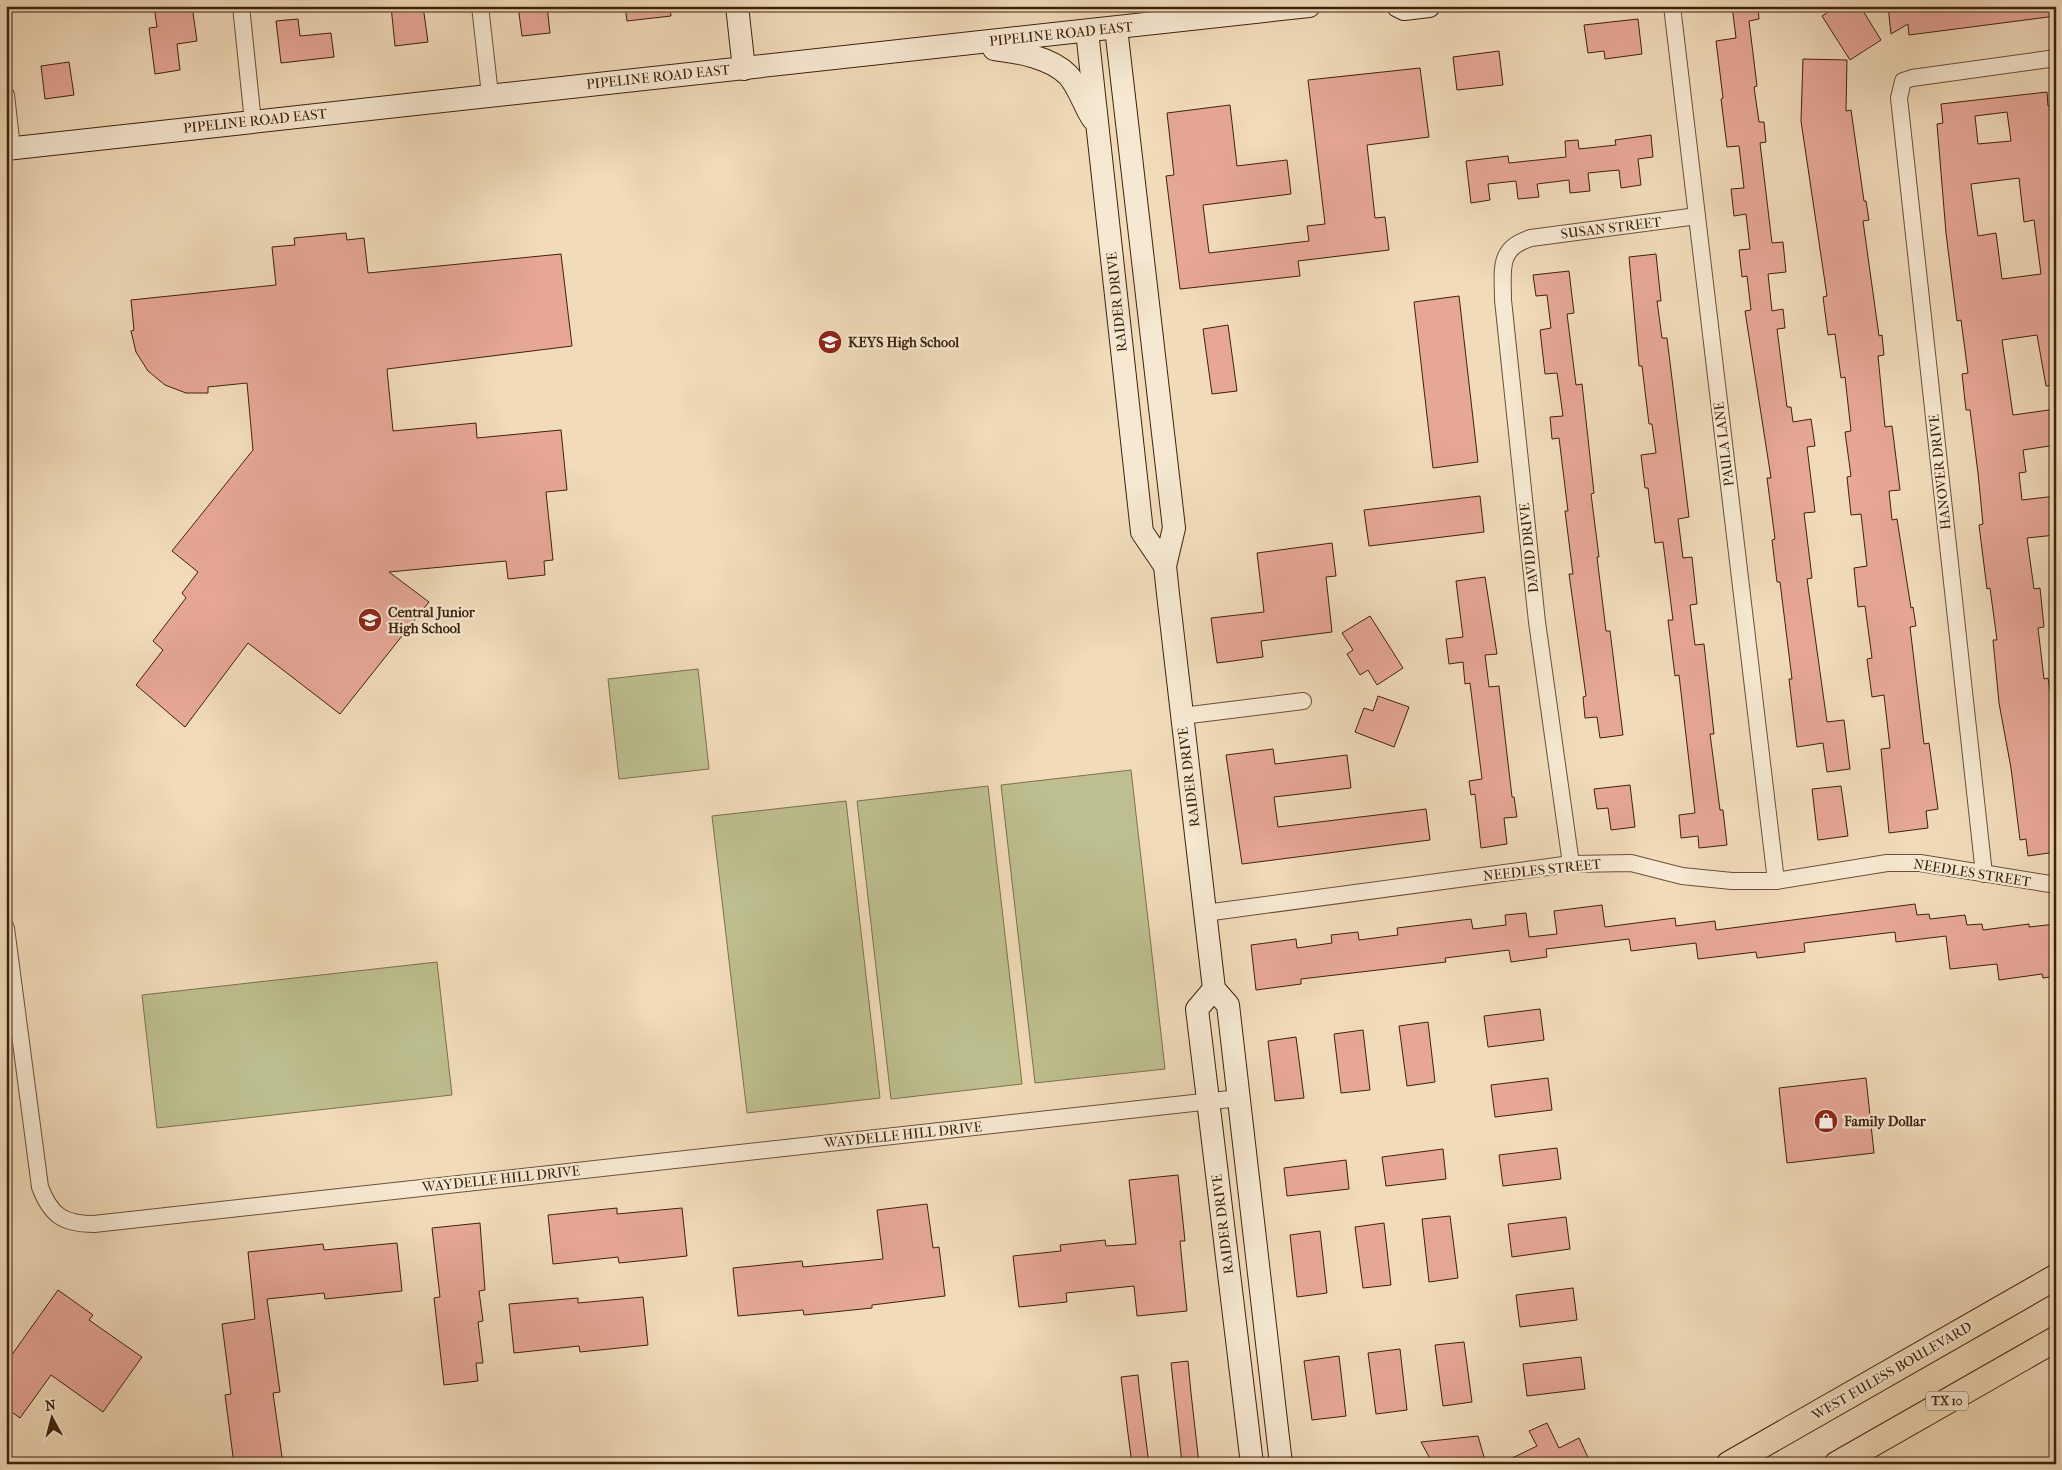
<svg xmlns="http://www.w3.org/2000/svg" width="2062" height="1470" font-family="'IM FELL French Canon',serif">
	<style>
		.green { fill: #bdbf8e; stroke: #7e704d }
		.building { fill: #e7a797; stroke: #3e220c; fill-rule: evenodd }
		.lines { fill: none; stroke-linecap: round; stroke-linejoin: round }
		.street-casing { stroke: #6b5037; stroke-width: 18 }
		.secondary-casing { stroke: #3e220c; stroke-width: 24 }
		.primary-casing { stroke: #3e220c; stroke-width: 27 }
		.street { stroke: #f6e8d2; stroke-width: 16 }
		.secondary { stroke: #f6e8d2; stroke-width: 22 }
		.primary { stroke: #f1dbb9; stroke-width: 25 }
		.labels { text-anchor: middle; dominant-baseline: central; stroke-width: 4.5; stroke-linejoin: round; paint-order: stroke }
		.shield { fill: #f6e8d2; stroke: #755d47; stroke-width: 1 }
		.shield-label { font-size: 12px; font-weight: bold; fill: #3e220c }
		.street-label { font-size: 14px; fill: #3e220c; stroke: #f6e8d2 }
		.poi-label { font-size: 14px; font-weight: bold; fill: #3e220c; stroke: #f6e8d2; text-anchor: start }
	</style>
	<rect width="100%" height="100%" fill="#f1dbb9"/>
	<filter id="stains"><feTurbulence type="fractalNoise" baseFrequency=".004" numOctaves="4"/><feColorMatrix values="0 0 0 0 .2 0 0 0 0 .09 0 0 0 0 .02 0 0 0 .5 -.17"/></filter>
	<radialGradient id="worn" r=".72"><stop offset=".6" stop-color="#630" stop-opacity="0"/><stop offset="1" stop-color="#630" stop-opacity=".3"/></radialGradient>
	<g class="green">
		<path d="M698 669 709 769 619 779 608 679Z"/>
		<path d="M1131 770 1165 1069 1035 1083 1001 785Z"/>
		<path d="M988 786 1022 1084 891 1099 857 801Z"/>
		<path d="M846 801 880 1098 747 1113 712 816Z"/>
		<path d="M437 962 452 1095 157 1128 142 995Z"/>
	</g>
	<g class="building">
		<path d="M154 6H192L197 41 177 44 180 70 155 74 149 28 157 27Z"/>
		<path d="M391 6H423L428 42 395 46Z"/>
		<path d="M518 6H547L550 33 522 36Z"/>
		<path d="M625 6H670L671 16 627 21Z"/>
		<path d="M1732 6H1758L1759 19 1749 21 1757 86 1754 87 1759 122H1764L1766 142 1760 143 1772 243 1783 242 1786 272 1768 274 1772 311 1783 309 1785 328 1777 329 1787 407H1791L1793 422 1811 419 1815 446 1807 447 1815 512 1804 513 1812 578 1807 579 1827 722 1844 720 1850 769 1827 772 1823 743 1797 747 1789 679H1792L1780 582H1777L1772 540 1775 539 1767 478H1771L1745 311 1751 310 1747 276 1742 277 1739 250 1750 249 1746 214 1734 216 1731 189 1744 188 1739 146 1727 147 1721 99 1723 98 1716 41 1736 38Z"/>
		<path d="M1838 6H1860L1881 40 1850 60 1822 16Z"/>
		<path d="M1888 6H2056V16L1909 35 1908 24 1891 34Z"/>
		<path d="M298 19 300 36 331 33 334 57 281 63 276 21Z"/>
		<path d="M1638 19 1642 54 1605 59 1604 51 1588 53 1584 25Z"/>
		<path d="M1499 51 1503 85 1457 90 1453 57Z"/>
		<path d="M1803 59 1847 60 1846 111 1851 110 1864 201H1866L1869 220 1863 221 1879 336 1882 335 1884 355 1878 356 1885 427 1892 426 1900 490 1889 491 1892 520 1897 519 1911 608 1913 607 1916 626 1910 627 1924 744 1929 743 1938 809 1926 811 1928 828 1889 833 1881 749 1890 748 1884 695 1872 697 1867 659 1872 658 1865 606 1858 607 1854 568 1867 566 1861 514 1851 515 1847 477 1851 476 1845 432 1851 431 1845 377 1841 378 1835 334 1828 335 1823 297 1827 296 1801 121Z"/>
		<path d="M69 62 74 95 45 99 41 66Z"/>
		<path d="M1420 68 1429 137 1367 145 1375 218 1385 217 1389 250 1298 261 1300 276 1180 289 1166 176 1174 175 1167 113 1230 105 1237 166 1287 160 1291 194 1203 205 1209 253 1309 241 1307 226 1325 224 1308 80Z"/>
		<path d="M2047 92 2048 106 2056 105V385L2046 386 2037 335 2002 340 2013 415 2056 409V445L2023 450 2026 472 2019 473 2022 500 2056 496V535L2027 538 2034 589 2040 588 2044 627 2038 628 2044 679 2048 678 2056 727V852L2028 856 2026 839 2020 840 2011 768 1999 703 1993 640H1997L1990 588 1987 589 1979 525 1983 524 1978 473 1970 410H1966L1962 374 1968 373 1961 320 1957 321 1946 233 1937 124 1943 123 1941 104ZM2007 112 2011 141 1978 144 1975 116ZM2019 178 2024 222 2034 220 2041 274 2002 279 1996 233 1978 236 1971 184Z"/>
		<path d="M1651 135 1653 157 1638 159 1641 185 1621 188 1619 170 1588 173 1590 191 1570 193 1569 180 1537 184 1539 197 1518 199 1516 181 1488 184 1490 200 1471 203 1466 161 1508 156 1509 163 1566 157 1565 141 1578 140 1579 149 1616 145 1615 140Z"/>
		<path d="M346 233 347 240 364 238 368 273 561 254 572 346 387 369 393 431 476 423 477 438 561 430 567 490 546 492 553 560 544 561 545 575 508 579 506 561 389 572 429 602 340 714 248 643 185 727 136 685 163 650 153 641 186 598 182 593 198 572 172 551 253 450 247 383 208 387V393H186L165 385 148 371 136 352 131 331 134 330 131 300 276 285 272 247 295 245 294 238Z"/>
		<path d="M1656 254 1661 301H1657L1662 338H1667L1689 517 1678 519 1683 558 1692 557 1697 604 1690 605 1695 645 1704 644 1714 734H1710L1720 810H1723L1727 845 1699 848 1698 836 1681 838 1679 815 1695 813 1679 675 1675 676 1668 620H1673L1663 542 1655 543 1648 488H1645L1641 455 1656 453 1652 424H1649L1642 366H1639L1629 257Z"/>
		<path d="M1569 271 1574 313 1567 314 1576 385 1582 384 1594 493 1591 494 1599 557H1597L1606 631H1610L1623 735 1600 738 1597 717 1585 718 1583 697 1586 696 1569 574H1573L1565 511H1568L1559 438 1552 439 1550 417 1563 416 1557 373 1545 374 1540 330 1551 328 1547 295 1536 296 1533 275Z"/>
		<path d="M1459 296 1478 462 1433 468 1414 302Z"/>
		<path d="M1228 325 1237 391 1212 394 1203 329Z"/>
		<path d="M1480 496 1484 532 1369 546 1364 510Z"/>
		<path d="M1332 543 1336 576 1326 577 1332 632 1261 641 1263 657 1217 663 1211 618 1264 612 1257 553Z"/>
		<path d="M1485 577 1497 654 1485 655 1489 687 1499 686 1512 797H1514L1517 817 1504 818 1507 844 1481 848 1475 794 1471 795 1469 781 1482 779 1470 683 1465 684 1463 662 1449 664 1446 639 1463 637 1456 581Z"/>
		<path d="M1370 616 1403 668 1377 685 1368 670 1360 675 1347 654 1353 650 1342 633Z"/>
		<path d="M1378 696 1409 707 1394 747 1355 732 1364 708 1373 711Z"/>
		<path d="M1273 749 1275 764 1347 755 1351 788 1274 797 1278 827 1426 809 1430 840 1242 864 1226 755Z"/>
		<path d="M1630 785 1635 827 1611 830 1608 808 1597 809 1594 789Z"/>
		<path d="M1841 786 1848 836 1818 840 1812 789Z"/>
		<path d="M1915 904 1917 915 1929 914 1930 919 1965 915 1967 925 1982 924 1983 930 2029 924V927L2056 924V976L2043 978 2042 974 1999 980 1997 964 1950 969 1946 936 1896 942 1895 932 1804 943 1805 952 1757 958 1756 952 1698 959 1696 943 1631 951 1629 939 1546 949 1547 957 1511 962 1509 950 1445 958 1446 962 1301 979V984L1256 990 1251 945 1296 939 1297 948 1332 943 1331 935 1358 932 1359 940 1398 935 1397 928 1471 919 1473 929 1506 925 1505 915 1526 913 1529 937 1557 934 1554 911 1602 905 1605 927 1675 918 1676 926 1715 921 1716 930Z"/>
		<path d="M1540 1009 1544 1040 1488 1047 1484 1016Z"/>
		<path d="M1428 1022 1435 1082 1407 1086 1399 1026Z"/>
		<path d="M1363 1030 1370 1090 1341 1093 1334 1034Z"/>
		<path d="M1296 1037 1304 1098 1275 1101 1268 1041Z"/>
		<path d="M1548 1078 1552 1110 1495 1117 1491 1085Z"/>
		<path d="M1866 1078 1874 1153 1787 1163 1779 1088Z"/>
		<path d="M1557 1148 1561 1179 1503 1186 1499 1155Z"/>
		<path d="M1443 1149 1446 1179 1386 1186 1382 1157Z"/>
		<path d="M1346 1160 1349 1189 1287 1196 1284 1168Z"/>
		<path d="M1178 1175 1185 1241H1180L1187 1311 1137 1316 1134 1286 1066 1293 1067 1302 1019 1307 1013 1256 1061 1251 1060 1245 1105 1240 1106 1246 1136 1244 1129 1180Z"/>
		<path d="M927 1204 933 1248 939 1247 945 1296 872 1305V1308L804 1315 803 1310 738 1316 733 1268 802 1261 803 1267 883 1259 877 1210Z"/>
		<path d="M617 1208V1214L682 1208 687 1256 619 1263 618 1257 553 1264 548 1215Z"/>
		<path d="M1450 1216 1458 1278 1429 1282 1422 1219Z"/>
		<path d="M1566 1217 1570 1249 1512 1257 1508 1224Z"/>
		<path d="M480 1223 485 1290 479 1291 483 1321 478 1322 483 1363H476L478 1381 444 1385 434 1298 440 1297 432 1228Z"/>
		<path d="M1384 1223 1391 1285 1363 1288 1355 1227Z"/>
		<path d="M1320 1231 1327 1293 1297 1297 1290 1235Z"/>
		<path d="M397 1243 402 1291 325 1299 324 1293 267 1299 280 1392 273 1393 283 1464H234L225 1395 231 1394 222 1324 255 1319 248 1252 323 1244 324 1250Z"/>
		<path d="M1573 1288 1577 1320 1520 1327 1516 1295Z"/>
		<path d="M58 1290 93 1315 89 1320 142 1357 103 1412 51 1375 20 1418 6 1408V1363Z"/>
		<path d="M643 1297 648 1345 580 1352 579 1346 514 1353 509 1304 578 1298V1303Z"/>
		<path d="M1464 1342 1472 1402 1443 1406 1435 1345Z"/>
		<path d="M1400 1349 1407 1410 1376 1414 1368 1353Z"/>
		<path d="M1339 1356 1346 1416 1312 1420 1304 1361Z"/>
		<path d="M1581 1357 1585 1389 1527 1396 1523 1364Z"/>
		<path d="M1188 1361 1191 1393 1199 1464H1182L1178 1427 1171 1363Z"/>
		<path d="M1138 1375 1139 1386 1149 1464H1132L1128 1434 1121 1377Z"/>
		<path d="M1547 1423 1559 1448 1579 1438 1591 1464H1500L1537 1446 1529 1431Z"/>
		<path d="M1478 1436 1486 1464H1433L1421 1442Z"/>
	</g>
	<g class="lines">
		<g class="street-casing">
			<g id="street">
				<path d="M241 6 253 122"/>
				<path d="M480 6 490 95"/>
				<path d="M1672 6 1776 881"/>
				<path d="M6 95 12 148"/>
				<path d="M1182 716 1303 701"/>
				<path d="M1571 864 1537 622 1503 300C1503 270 1497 248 1531 238L1697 216"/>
				<path d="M1984 874 1899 98 1903 81 1912 78 2056 58"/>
				<path d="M1205 913 1571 864 1631 863 1682 876 1732 881H1776L1887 863H1920L2056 885"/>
				<path d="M6 928 40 1187C51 1216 64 1224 94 1224L1239 1098"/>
			</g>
		</g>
		<g class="secondary-casing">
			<g id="secondary">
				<path d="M737 6 744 69"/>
				<path d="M1398 6 1404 9 1429 6"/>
				<path d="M1116 28 1174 528 1165 566 1168 594 1214 989 1228 1005 1281 1464"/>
				<path d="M1087 31 1142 532 1165 566"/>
				<path d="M994 49C1018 52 1050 57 1068 75 1079 87 1084 106 1093 119"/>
				<path d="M6 149 1309 6"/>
				<path d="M1214 989 1197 1009 1252 1464"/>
			</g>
		</g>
		<g class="primary-casing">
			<g id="primary">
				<path d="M1729 1464 2056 1277"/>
				<path d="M1837 1464 2056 1339"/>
			</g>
		</g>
		<use href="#street" class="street"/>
		<use href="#secondary" class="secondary"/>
		<use href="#primary" class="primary"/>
	</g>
	<defs>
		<g id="school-disc" transform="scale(1.25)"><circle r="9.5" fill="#8f2418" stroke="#f6e8d2"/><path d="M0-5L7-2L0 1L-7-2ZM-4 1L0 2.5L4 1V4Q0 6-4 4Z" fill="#fff"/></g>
		<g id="shop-disc" transform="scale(1.25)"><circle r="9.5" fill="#8f2418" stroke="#f6e8d2"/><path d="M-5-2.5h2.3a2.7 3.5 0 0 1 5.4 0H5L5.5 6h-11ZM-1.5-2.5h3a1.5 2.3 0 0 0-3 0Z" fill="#fff"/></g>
	</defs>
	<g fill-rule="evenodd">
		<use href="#school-disc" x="830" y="342"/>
		<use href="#school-disc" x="370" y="620"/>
		<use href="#shop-disc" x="1826" y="1121"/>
	</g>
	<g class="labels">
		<rect class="shield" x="1926" y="1391.5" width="42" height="19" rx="4"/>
		<g class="shield-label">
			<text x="1947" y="1401">TX 10</text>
		</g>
		<g class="street-label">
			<text transform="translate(1061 34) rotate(-6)">PIPELINE ROAD EAST</text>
			<text transform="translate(658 77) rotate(-6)">PIPELINE ROAD EAST</text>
			<text transform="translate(255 121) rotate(-6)">PIPELINE ROAD EAST</text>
			<text transform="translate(1611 228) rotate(-7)">SUSAN STREET</text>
			<text transform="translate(1117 302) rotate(-96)">RAIDER DRIVE</text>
			<text transform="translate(1724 444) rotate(-97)">PAULA LANE</text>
			<text transform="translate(1940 472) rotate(-96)">HANOVER DRIVE</text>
			<text transform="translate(1529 548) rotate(-96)">DAVID DRIVE</text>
			<text transform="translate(1189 777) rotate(-97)">RAIDER DRIVE</text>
			<text transform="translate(1542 870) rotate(-6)">NEEDLES STREET</text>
			<text transform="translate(1972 873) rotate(9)">NEEDLES STREET</text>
			<text transform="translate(903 1135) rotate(-6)">WAYDELLE HILL DRIVE</text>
			<text transform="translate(501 1179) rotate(-6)">WAYDELLE HILL DRIVE</text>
			<text transform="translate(1223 1224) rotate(-97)">RAIDER DRIVE</text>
			<text transform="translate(1892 1371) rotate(-30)">WEST EULESS BOULEVARD</text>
		</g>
		<g class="poi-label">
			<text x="848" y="342">KEYS High School</text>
			<text x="388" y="612">Central Junior<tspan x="388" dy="16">High School</tspan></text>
			<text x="1844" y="1121">Family Dollar</text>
		</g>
	</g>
	<rect width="2062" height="1470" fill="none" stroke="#f1dbb9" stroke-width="25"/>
	<rect x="8" y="8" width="2047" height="1455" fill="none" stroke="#3e220c" stroke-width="2.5"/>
	<rect x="12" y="12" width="2037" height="1445" fill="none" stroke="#3e220c"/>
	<g transform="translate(52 1418) rotate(353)" stroke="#f6e8d2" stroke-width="4" paint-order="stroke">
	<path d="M0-4L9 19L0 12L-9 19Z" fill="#3e220c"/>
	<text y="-8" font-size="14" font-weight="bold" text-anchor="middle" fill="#3e220c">N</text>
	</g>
	<rect width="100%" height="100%" filter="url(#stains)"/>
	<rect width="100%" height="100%" fill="url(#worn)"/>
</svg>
